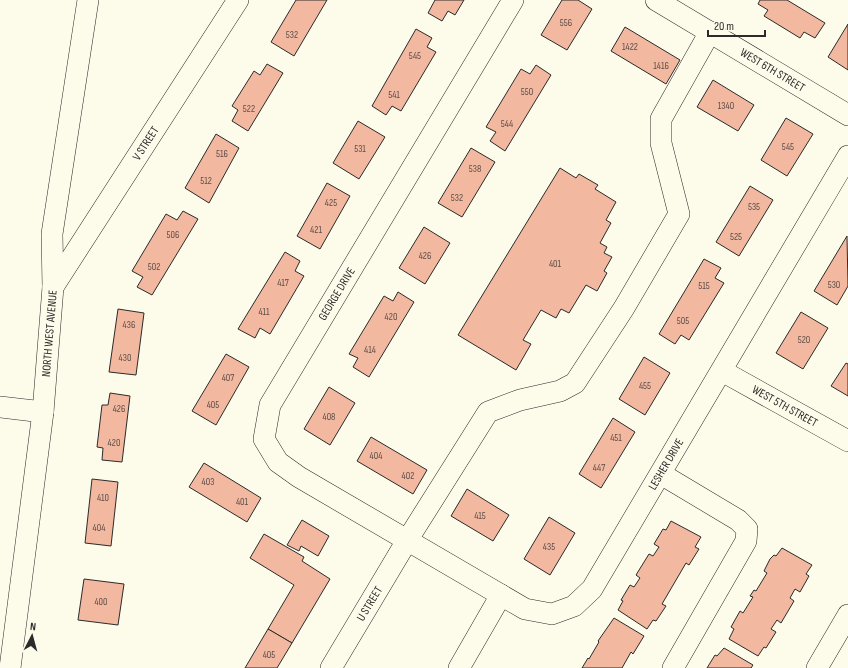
<svg xmlns="http://www.w3.org/2000/svg" width="848" height="668" font-family="'Sofia Sans Condensed',sans-serif">
	<style>
		.building { fill: #f2b8a0; stroke: #2b2b2b }
		.lines { fill: none; stroke-linecap: round; stroke-linejoin: round }
		.minor-casing { stroke: #2b2b2b; stroke-width: 22 }
		.minor { stroke: #fdfbea; stroke-width: 21 }
		.labels { text-anchor: middle; dominant-baseline: central; stroke-width: 3; stroke-linejoin: round; paint-order: stroke }
		.number-label { font-size: 10px; fill: #5d4e48 }
		.street-label { font-size: 12px; fill: #2b2b2b; stroke: #fdfbea }
	</style>
	<rect width="100%" height="100%" fill="#fdfbea"/>
	<g class="building">
		<path d="M296 0H327L294 56 271 42Z"/>
		<path d="M435 0H464L455 15 448 11 442 21 428 13Z"/>
		<path d="M562 0H578L592 9 567 50 541 35Z"/>
		<path d="M760 0H787L825 23 815 38 804 32 800 38 764 16 768 10 758 4Z"/>
		<path d="M848 24V70L828 57Z"/>
		<path d="M625 27 680 60 666 84 611 51Z"/>
		<path d="M416 29 432 38 427 47 436 52 401 111 392 106 386 115 372 106Z"/>
		<path d="M267 64 283 73 248 131 232 121 238 110 232 106 254 71 260 75Z"/>
		<path d="M536 65 551 75 505 151 490 141 496 132 486 127 521 69 530 74Z"/>
		<path d="M713 80 754 105 738 131 697 107Z"/>
		<path d="M786 118 813 134 787 176 761 160Z"/>
		<path d="M358 121 385 137 359 179 333 163Z"/>
		<path d="M216 134 239 148 209 203 185 188Z"/>
		<path d="M471 148 495 162 462 217 438 203Z"/>
		<path d="M560 168 576 178 579 174 598 185 595 189 616 202 606 220 611 223 600 243 607 247 604 253 612 257 604 271 607 273 597 291 586 285 569 313 561 309 556 318 541 310 523 340 531 344 516 370 458 335Z"/>
		<path d="M327 183 350 196 320 249 297 236Z"/>
		<path d="M750 186 773 200 739 256 716 242Z"/>
		<path d="M183 211 198 219 152 295 137 287 143 277 132 271 166 214 177 220Z"/>
		<path d="M424 227 450 243 425 284 399 268Z"/>
		<path d="M847 236 848 286 837 305 814 291Z"/>
		<path d="M285 252 300 261 295 271 304 276 270 334 260 328 255 338 238 329Z"/>
		<path d="M704 259 721 268 715 278 724 283 689 340 681 335 675 344 659 334Z"/>
		<path d="M398 292 414 302 369 377 353 367 358 358 349 354 384 296 393 301Z"/>
		<path d="M118 309 144 313 136 375 109 372Z"/>
		<path d="M801 312 828 328 803 369 776 353Z"/>
		<path d="M226 354 249 367 216 425 192 411Z"/>
		<path d="M644 357 670 373 645 415 619 399Z"/>
		<path d="M846 363 848 364V396L831 386Z"/>
		<path d="M329 387 355 403 330 445 304 429Z"/>
		<path d="M110 393 130 396 122 462 102 460 103 448 97 447 102 405H108Z"/>
		<path d="M613 418 635 432 601 488 579 474Z"/>
		<path d="M371 437 427 470 413 494 357 461Z"/>
		<path d="M204 463 261 498 247 522 189 487Z"/>
		<path d="M92 479 118 482 111 546 85 543Z"/>
		<path d="M467 489 509 515 493 541 451 516Z"/>
		<path d="M549 517 575 533 550 575 524 559Z"/>
		<path d="M302 520 329 536 318 556 301 546 299 551 287 545Z"/>
		<path d="M671 521 701 537 695 547 699 549 689 565 686 563 662 604 666 606 656 621 653 620 647 629 618 610 623 601 621 600 630 585 634 587 640 578 636 575 649 554 653 556 659 547 654 544 663 529 666 530Z"/>
		<path d="M264 534 304 557 302 561 330 579 292 643 268 629 294 585 250 558Z"/>
		<path d="M782 548 812 565 806 574 809 576 800 592 795 589 790 598 794 601 781 623 777 620 771 629 776 632 766 648 764 647 758 656 729 639 734 629 731 627 740 611 743 613 753 597 750 596 754 590 756 591 767 573 764 571 770 559 774 555 776 556Z"/>
		<path d="M84 579 124 584 118 625 78 620Z"/>
		<path d="M614 618 644 636 633 654 631 652 622 668H582L588 658 589 659 599 642 598 641Z"/>
		<path d="M268 629 292 643 277 668H245Z"/>
		<path d="M724 648 753 665 751 668H707L715 655 717 656Z"/>
	</g>
	<g class="lines">
		<g class="minor-casing">
			<g id="minor">
				<path id="s1" d="M513 0 270 405 264 439 278 462 299 477 525 609 552 614 574 606 592 589 848 156"/>
				<path id="s2" d="M656 0 848 115"/>
				<path id="s3" d="M53 287 238 0"/>
				<path id="s4" d="M722 371 848 441"/>
				<path d="M0 407 43 412"/>
				<path d="M661 474 738 520 747 529 746 541 673 668"/>
				<path id="s5" d="M10 668 43 412 53 287 52 234 88 0"/>
				<path id="s6" d="M331 668 408 539 488 412 520 400 560 391 575 383 624 308 679 214 661 143V119L710 32"/>
				<path d="M459 668 501 595"/>
				<path d="M817 668 848 615"/>
			</g>
		</g>
		<use href="#minor" class="minor"/>
	</g>
	<g class="labels">
		<g class="number-label">
			<text x="566" y="23">556</text>
			<text x="292" y="35">532</text>
			<text x="630" y="47">1422</text>
			<text x="415" y="56">545</text>
			<text x="661" y="66">1416</text>
			<text x="527" y="92">550</text>
			<text x="394" y="95">541</text>
			<text x="726" y="106">1340</text>
			<text x="249" y="109">522</text>
			<text x="507" y="124">544</text>
			<text x="788" y="147">545</text>
			<text x="360" y="149">531</text>
			<text x="222" y="154">516</text>
			<text x="475" y="169">538</text>
			<text x="206" y="181">512</text>
			<text x="457" y="198">532</text>
			<text x="331" y="203">425</text>
			<text x="754" y="207">535</text>
			<text x="316" y="230">421</text>
			<text x="173" y="235">506</text>
			<text x="736" y="237">525</text>
			<text x="425" y="256">426</text>
			<text x="555" y="264">401</text>
			<text x="154" y="267">502</text>
			<text x="283" y="283">417</text>
			<text x="834" y="285">530</text>
			<text x="704" y="286">515</text>
			<text x="264" y="312">411</text>
			<text x="391" y="317">420</text>
			<text x="683" y="321">505</text>
			<text x="129" y="325">436</text>
			<text x="804" y="340">520</text>
			<text x="370" y="350">414</text>
			<text x="125" y="358">430</text>
			<text x="228" y="378">407</text>
			<text x="645" y="386">455</text>
			<text x="213" y="405">405</text>
			<text x="119" y="409">426</text>
			<text x="329" y="417">408</text>
			<text x="616" y="438">451</text>
			<text x="114" y="443">420</text>
			<text x="376" y="456">404</text>
			<text x="599" y="468">447</text>
			<text x="408" y="476">402</text>
			<text x="208" y="482">403</text>
			<text x="103" y="498">410</text>
			<text x="242" y="502">401</text>
			<text x="480" y="516">415</text>
			<text x="99" y="528">404</text>
			<text x="549" y="547">435</text>
			<text x="101" y="602">400</text>
			<text x="269" y="655">405</text>
		</g>
		<g class="street-label">
			<text stroke="none"><textPath href="#s2" startOffset="136">WEST 6TH STREET</textPath></text>
			<text stroke="none"><textPath href="#s3" startOffset="171">V STREET</textPath></text>
			<text transform="translate(337 294) rotate(-59)">GEORGE DRIVE</text>
			<text stroke="none"><textPath href="#s5" startOffset="337">NORTH WEST AVENUE</textPath></text>
			<text stroke="none"><textPath href="#s4" startOffset="72">WEST 5TH STREET</textPath></text>
			<text stroke="none"><textPath href="#s1" startOffset="1042">LESHER DRIVE</textPath></text>
			<text stroke="none"><textPath href="#s6" startOffset="75">U STREET</textPath></text>
		</g>
	</g>
	<g transform="translate(32 636) rotate(6)" stroke="#fdfbea" stroke-width="3" paint-order="stroke">
	<path d="M0-3L7 15L0 10L-7 15Z" fill="#2b2b2b"/>
	<text y="-6" font-size="11" font-weight="bold" text-anchor="middle" fill="#2b2b2b">N</text>
	</g>
	<path d="M708 30v6h57v-6" fill="none" stroke="#2b2b2b" stroke-width="2"/>
	<text x="714" y="30" font-size="12" fill="#2b2b2b" stroke="#fdfbea" stroke-width="3" paint-order="stroke">20 m</text>
</svg>
